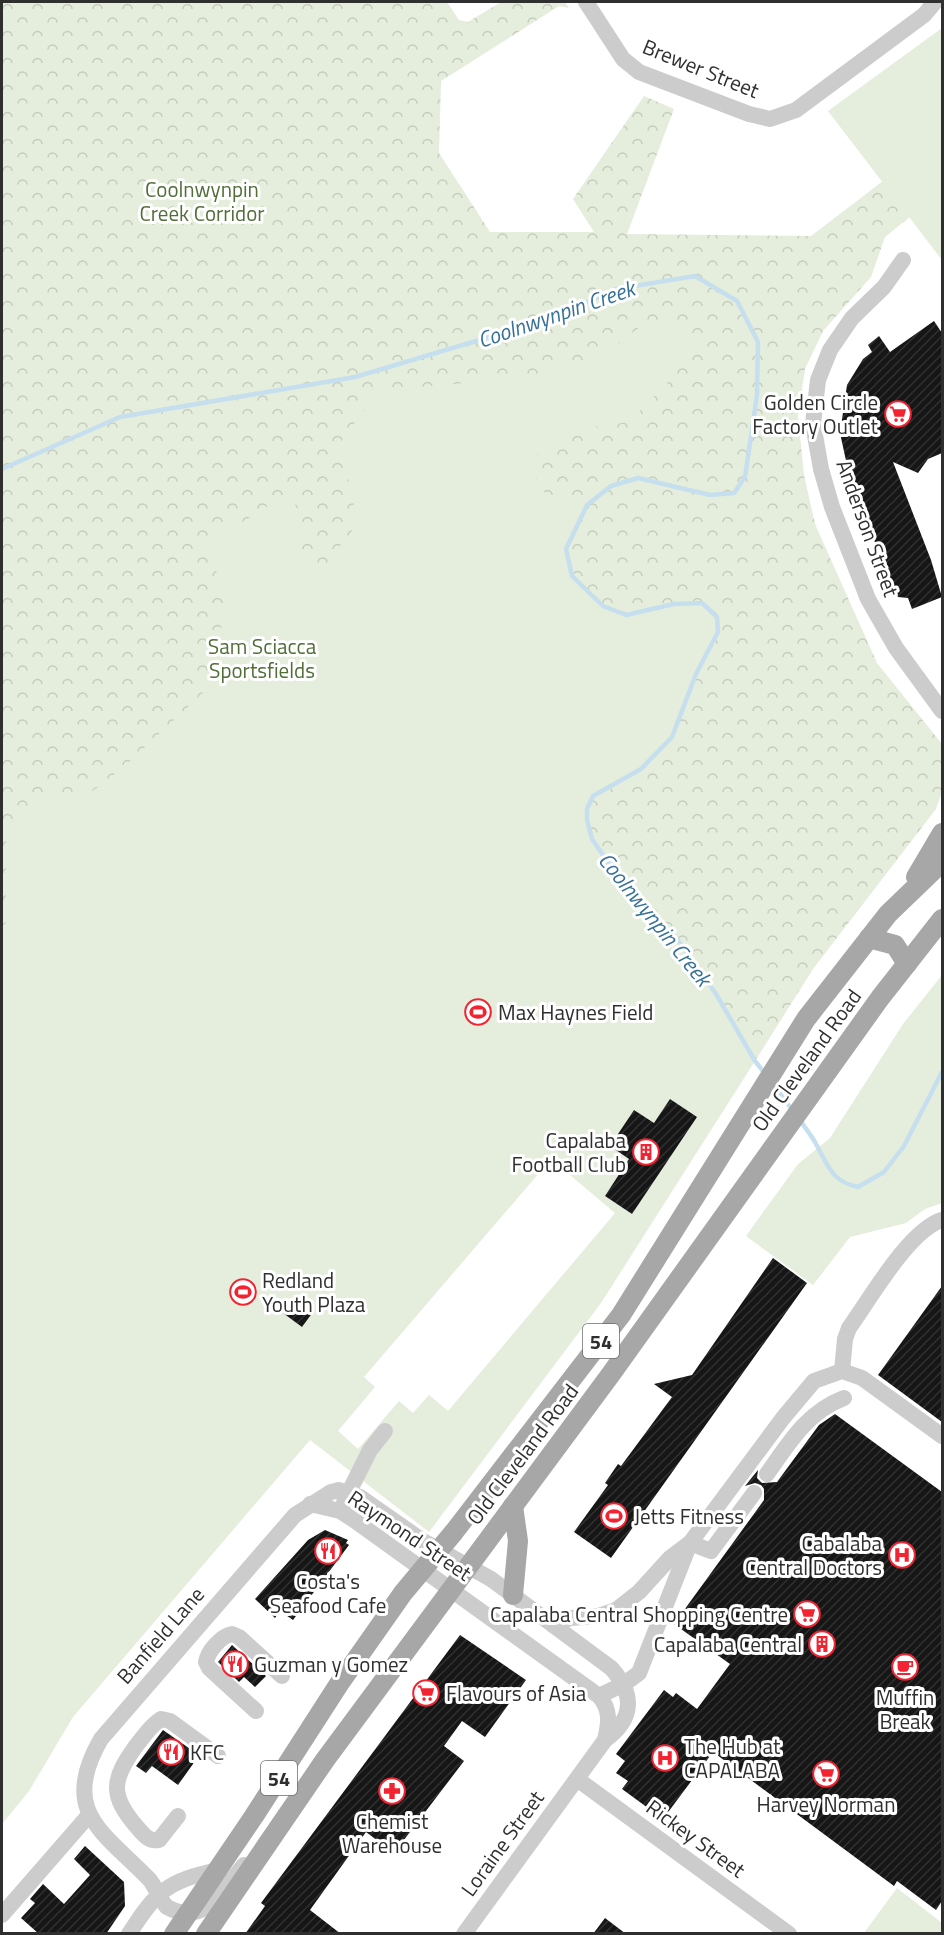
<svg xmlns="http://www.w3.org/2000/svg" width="944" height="1935" font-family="'Titillium Web',sans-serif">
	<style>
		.green { fill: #e5eddc; fill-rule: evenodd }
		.forest { fill: url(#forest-crowns) }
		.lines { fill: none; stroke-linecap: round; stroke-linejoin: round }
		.stream { stroke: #c6dfee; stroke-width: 4.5 }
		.building { fill: url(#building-hatch) }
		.minor { stroke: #ccc; stroke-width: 16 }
		.major { stroke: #a7a7a7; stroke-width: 20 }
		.labels { text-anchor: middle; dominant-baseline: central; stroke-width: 6; stroke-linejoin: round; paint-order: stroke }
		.shield { fill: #fff; stroke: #6d6d6d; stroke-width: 1.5 }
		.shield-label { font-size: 20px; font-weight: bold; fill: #2f2f2f }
		.street-label { font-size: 21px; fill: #2f2f2f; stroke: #fff }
		.park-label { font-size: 21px; fill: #516e39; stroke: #fff }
		.poi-label { font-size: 21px; fill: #2f2f2f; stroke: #fff; text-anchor: start }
		.water-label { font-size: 22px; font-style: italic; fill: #367198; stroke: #fff }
	</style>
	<defs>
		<pattern id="forest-crowns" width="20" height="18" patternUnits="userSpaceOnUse" patternTransform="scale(1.5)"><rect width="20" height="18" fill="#e5eddc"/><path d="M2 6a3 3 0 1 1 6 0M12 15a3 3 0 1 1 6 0" fill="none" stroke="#c5ccbd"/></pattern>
		<pattern id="building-hatch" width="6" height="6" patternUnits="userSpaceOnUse" patternTransform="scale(1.5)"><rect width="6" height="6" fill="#161616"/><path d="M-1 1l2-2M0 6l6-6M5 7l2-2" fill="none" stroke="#303030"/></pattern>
	</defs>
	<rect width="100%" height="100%" fill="#fff"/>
	<g class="green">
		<path d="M942 28V260L828 111Z"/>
		<path d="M737 301 626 615 674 604 702 603 717 617 718 632 696 674 672 737 641 769 593 796 592 839 612 868 677 939 716 994 755 1061 601 1303 429 1532 310 1440 73 1717 29 1791 2 1824V469ZM670 1099 697 1117 632 1214 605 1196 629 1159 610 1146 634 1110 654 1123ZM551 1159 615 1213 448 1411 429 1395 413 1413 399 1401 358 1449 338 1431 375 1387 364 1377Z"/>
		<path d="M942 975V1203L925 1209 906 1223 850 1237 813 1285 746 1236 798 1164 830 1138 903 1024Z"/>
		<path d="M897 1888 942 1923V1933H864Z"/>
	</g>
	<path class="forest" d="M2 2H447L459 20 468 22 501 2H565L569 8 559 6 441 81 439 153 490 232H594L573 199 644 96 674 109 627 234 811 236 883 181 911 216 885 237 871 277 823 331 805 369 798 416 804 475 815 524 877 663 942 744V792L936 809 813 969 755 1061 716 994 677 939 612 868 592 839 587 820V809L593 796 641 769 672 737 696 674 718 632 717 617 702 603 674 604 626 615 603 606 572 576 566 549 587 505 545 493 527 462 566 431 629 422 669 381 696 345 687 324 645 323 605 354 529 378 379 390 340 443 358 523 325 566 300 559 303 523 290 492 208 544 226 603 210 686 125 766 81 800 35 796 6 836V923L2 926Z"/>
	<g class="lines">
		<g class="stream">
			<path d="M2 469 120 417 355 377 550 319 616 289 695 276 737 301 758 342 757 395 745 477 734 493 710 495 638 478 611 486 587 505 566 549 572 576 603 606 626 615 674 604 702 603 717 617 718 632 696 674 672 737 641 769 593 796 587 809V820L592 839 612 868 677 939 716 994 755 1061 766 1075"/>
			<path d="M773 1084 793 1111"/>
			<path d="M800 1120C805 1128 812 1136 816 1144 829 1167 831 1181 858 1187L884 1172 904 1146 942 1072"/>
		</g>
	</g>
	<g class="building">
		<path d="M934 321 942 333V453L928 459 918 473 893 462 931 560 942 597 912 609 908 598 898 597 888 577 880 580 870 552 878 550 850 479 840 433 847 385 863 359 872 352 868 345 879 336 890 352Z"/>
		<path d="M670 1099 697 1117 632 1214 605 1196 629 1159 610 1146 634 1110 654 1123Z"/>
		<path d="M773 1258 807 1283 611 1558 574 1532 608 1485 605 1483 618 1464 621 1466 672 1397 654 1384 692 1375Z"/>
		<path d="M942 1286V1422L878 1375Z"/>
		<path d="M294 1298 313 1312 302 1327 283 1313Z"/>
		<path d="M835 1414 942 1492V1901L936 1910 897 1881 894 1886 713 1752 663 1819 622 1789 628 1781 616 1773 625 1761 616 1754 664 1690 673 1697 676 1693 697 1709 730 1664 674 1624 764 1500V1489L761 1485 755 1483 745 1486 758 1470 757 1478 762 1483 777 1482 819 1425Z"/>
		<path d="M325 1530 348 1540 346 1543 349 1545 293 1620 280 1611 275 1618 255 1599 308 1540Z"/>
		<path d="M460 1635 526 1680 485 1737 462 1721 444 1746 464 1761 394 1853 366 1832 310 1910 341 1934H245L265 1906 261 1903Z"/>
		<path d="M232 1645 266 1676 255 1687 244 1677 239 1682 218 1662Z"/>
		<path d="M163 1730 196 1753 193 1764 178 1785 152 1766 146 1773 136 1766Z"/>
		<path d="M85 1846 124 1882 125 1906 106 1934H39L21 1918 35 1903 30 1899 43 1884 64 1904 90 1875 74 1859Z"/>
		<path d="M605 1918 626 1934H593Z"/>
	</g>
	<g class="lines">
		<g class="minor">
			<path d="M586 2 623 59 639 72 749 114 770 119 796 110 924 15 935 2"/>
			<path d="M903 260 884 287 852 318 830 350 818 380 813 424 821 469 832 507 868 599 896 648 942 711"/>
			<path d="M842 1371 845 1339 849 1328C870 1299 909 1230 942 1220"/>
			<path d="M767 1474C789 1443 807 1412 844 1398"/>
			<path d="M344 1502 370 1450 385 1431"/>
			<path d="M310 1504 340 1511 354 1520 599 1696C611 1710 609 1723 605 1740"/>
			<path d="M690 1543 711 1551 754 1493"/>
			<path d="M553 1625 570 1618 598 1616 616 1610 639 1592 670 1558 690 1543"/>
			<path d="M599 1696 624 1684 639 1673 690 1543 783 1418 814 1381 842 1371 862 1378 942 1436"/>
			<path d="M256 1711 209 1668 206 1662C208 1651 221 1636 232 1634L239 1637 282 1676"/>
			<path d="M577 1779 789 1934"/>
			<path d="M178 1816 159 1840C149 1842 144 1835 137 1827 109 1795 112 1779 136 1746 144 1736 150 1726 161 1719L170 1721 218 1756"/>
			<path d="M244 1865C223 1890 204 1928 167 1907 159 1899 156 1887 149 1879 103 1832 59 1811 101 1739L295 1515 331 1492 339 1490 360 1497 423 1541 491 1579 611 1668C635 1694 634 1719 605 1740L464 1934"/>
			<path d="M2 1915 89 1815"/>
			<path d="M129 1934C157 1890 168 1881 218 1870"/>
		</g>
		<g class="major">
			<path d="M916 877 942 833"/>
			<path d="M869 938 895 945 907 964"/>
			<path d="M513 1595 518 1541 513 1506"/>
			<path d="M174 1934 254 1816 339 1684 403 1593 454 1532 621 1315 806 1019 888 914 942 862"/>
			<path d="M206 1934 325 1760 611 1374 880 998 942 919"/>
		</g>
	</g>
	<defs>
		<g id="supermarket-ring" transform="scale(1.35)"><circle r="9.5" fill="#fff" stroke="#f22432" stroke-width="1.5"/><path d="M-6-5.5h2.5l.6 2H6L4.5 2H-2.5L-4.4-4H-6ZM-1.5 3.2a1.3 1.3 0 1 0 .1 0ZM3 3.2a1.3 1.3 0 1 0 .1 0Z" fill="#f22432"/></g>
		<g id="stadium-ring" transform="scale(1.35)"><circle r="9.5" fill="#fff" stroke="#f22432" stroke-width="1.5"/><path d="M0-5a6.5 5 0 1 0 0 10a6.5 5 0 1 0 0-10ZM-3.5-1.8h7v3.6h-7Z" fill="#f22432"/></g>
		<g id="building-ring" transform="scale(1.35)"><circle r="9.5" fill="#fff" stroke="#f22432" stroke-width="1.5"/><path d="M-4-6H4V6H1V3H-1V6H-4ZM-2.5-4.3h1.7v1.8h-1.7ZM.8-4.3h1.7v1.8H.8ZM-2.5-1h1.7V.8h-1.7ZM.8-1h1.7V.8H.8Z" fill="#f22432"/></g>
		<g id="restaurant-ring" transform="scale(1.35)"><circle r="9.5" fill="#fff" stroke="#f22432" stroke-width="1.5"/><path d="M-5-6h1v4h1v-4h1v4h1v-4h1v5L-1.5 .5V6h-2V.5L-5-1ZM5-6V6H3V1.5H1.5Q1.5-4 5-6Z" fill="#f22432"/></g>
		<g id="hospital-ring" transform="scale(1.35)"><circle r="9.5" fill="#fff" stroke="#f22432" stroke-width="1.5"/><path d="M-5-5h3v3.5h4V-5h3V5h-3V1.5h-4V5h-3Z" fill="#f22432"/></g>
		<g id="cafe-ring" transform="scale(1.35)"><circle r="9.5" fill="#fff" stroke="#f22432" stroke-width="1.5"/><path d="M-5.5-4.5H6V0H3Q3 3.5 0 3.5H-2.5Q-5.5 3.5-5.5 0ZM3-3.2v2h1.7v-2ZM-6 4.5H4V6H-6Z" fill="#f22432"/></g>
		<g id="pharmacy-ring" transform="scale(1.35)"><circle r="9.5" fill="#fff" stroke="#f22432" stroke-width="1.5"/><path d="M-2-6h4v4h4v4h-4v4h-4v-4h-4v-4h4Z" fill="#f22432"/></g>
	</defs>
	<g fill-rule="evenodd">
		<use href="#supermarket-ring" x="898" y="414"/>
		<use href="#stadium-ring" x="478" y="1012"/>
		<use href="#building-ring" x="646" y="1152"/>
		<use href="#stadium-ring" x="243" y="1292"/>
		<use href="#stadium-ring" x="614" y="1516"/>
		<use href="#restaurant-ring" x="328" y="1551"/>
		<use href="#hospital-ring" x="902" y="1555"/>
		<use href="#supermarket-ring" x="807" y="1614"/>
		<use href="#building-ring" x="822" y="1644"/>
		<use href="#restaurant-ring" x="235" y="1664"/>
		<use href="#cafe-ring" x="905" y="1667"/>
		<use href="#supermarket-ring" x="426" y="1693"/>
		<use href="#restaurant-ring" x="171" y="1752"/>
		<use href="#hospital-ring" x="665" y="1758"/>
		<use href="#supermarket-ring" x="826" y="1774"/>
		<use href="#pharmacy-ring" x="392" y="1791"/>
	</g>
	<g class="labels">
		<g class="shield">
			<rect x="583" y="1324" width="36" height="34" rx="4.5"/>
			<rect x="261" y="1761" width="36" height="34" rx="4.5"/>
		</g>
		<g class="shield-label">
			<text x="601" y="1341">54</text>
			<text x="279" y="1778">54</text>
		</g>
		<g class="street-label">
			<text transform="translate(701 68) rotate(22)">Brewer Street</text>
			<text transform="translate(868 528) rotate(70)">Anderson Street</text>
			<text transform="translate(806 1060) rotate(-54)">Old Cleveland Road</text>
			<text transform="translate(522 1454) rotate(-53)">Old Cleveland Road</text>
			<text transform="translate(410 1535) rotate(34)">Raymond Street</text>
			<text transform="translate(160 1635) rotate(-49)">Banfield Lane</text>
			<text transform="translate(696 1838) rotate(36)">Rickey Street</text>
			<text transform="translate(502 1843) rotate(-54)">Loraine Street</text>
		</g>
		<g class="park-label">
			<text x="202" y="189">Coolnwynpin<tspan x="202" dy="24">Creek Corridor</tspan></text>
			<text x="262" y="646">Sam Sciacca<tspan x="262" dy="24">Sportsfields</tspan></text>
		</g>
		<g class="poi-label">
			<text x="878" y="402" text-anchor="end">Golden Circle<tspan x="878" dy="24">Factory Outlet</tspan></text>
			<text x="498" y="1012">Max Haynes Field</text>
			<text x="626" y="1140" text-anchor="end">Capalaba<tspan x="626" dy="24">Football Club</tspan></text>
			<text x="262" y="1280">Redland<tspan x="262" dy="24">Youth Plaza</tspan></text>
			<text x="634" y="1516">Jetts Fitness</text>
			<text x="882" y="1543" text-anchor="end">Cabalaba<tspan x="882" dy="24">Central Doctors</tspan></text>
			<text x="328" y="1581" text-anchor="middle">Costa's<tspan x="328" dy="24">Seafood Cafe</tspan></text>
			<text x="788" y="1614" text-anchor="end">Capalaba Central Shopping Centre</text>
			<text x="802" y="1644" text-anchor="end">Capalaba Central</text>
			<text x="254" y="1664">Guzman y Gomez</text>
			<text x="446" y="1693">Flavours of Asia</text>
			<text x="905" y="1697" text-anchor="middle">Muffin<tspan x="905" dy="24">Break</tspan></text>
			<text x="684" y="1746">The Hub at<tspan x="684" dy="24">CAPALABA</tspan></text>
			<text x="190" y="1752">KFC</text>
			<text x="826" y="1804" text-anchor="middle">Harvey Norman</text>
			<text x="392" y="1821" text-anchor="middle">Chemist<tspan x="392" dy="24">Warehouse</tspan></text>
		</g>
		<g class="water-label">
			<text transform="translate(556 314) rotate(-19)">Coolnwynpin Creek</text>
			<text transform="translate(655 919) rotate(51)">Coolnwynpin Creek</text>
		</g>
	</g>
	<rect width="944" height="1935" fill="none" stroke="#2f2f2f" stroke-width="6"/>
</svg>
